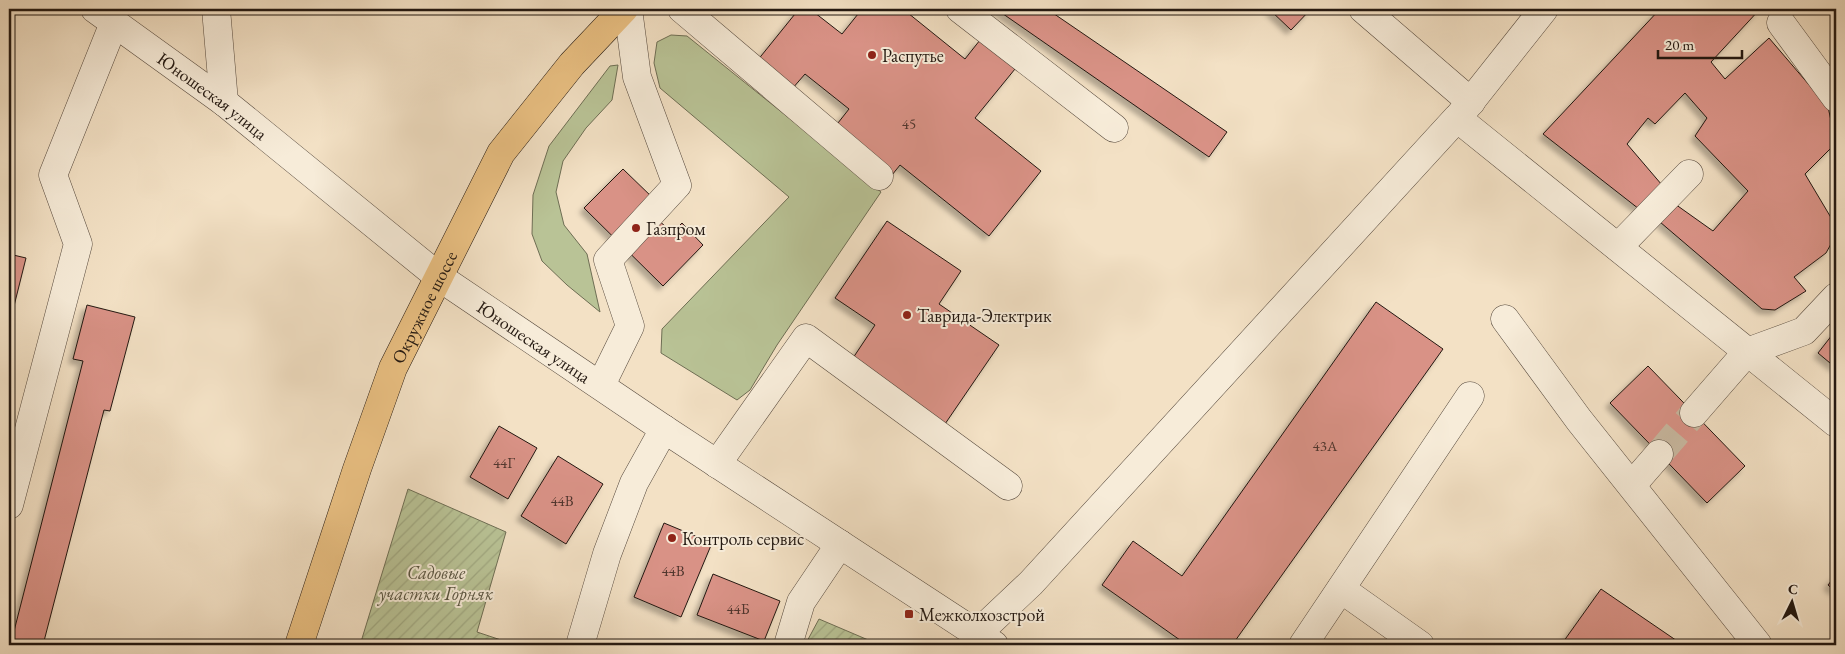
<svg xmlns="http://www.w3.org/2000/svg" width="1845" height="654" font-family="'EB Garamond',serif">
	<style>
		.grass { fill: #b9c396; stroke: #6e6e54 }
		.garden { fill: url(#garden-furrows); stroke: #6e6e54 }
		.building { fill: #d99286; stroke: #231811; filter: url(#shadow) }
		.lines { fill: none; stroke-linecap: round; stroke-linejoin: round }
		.minor-tunnel { stroke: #c9b9a1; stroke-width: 28; stroke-dasharray: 28 14; stroke-linecap: butt }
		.minor-casing { stroke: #574a3e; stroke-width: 29 }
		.major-casing { stroke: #231811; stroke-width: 29 }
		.minor { stroke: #f7ecd9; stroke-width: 28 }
		.major { stroke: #eac082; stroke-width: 28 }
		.poi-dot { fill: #8f2418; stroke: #f7ecd9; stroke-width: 2 }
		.labels { text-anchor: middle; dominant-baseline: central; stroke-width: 4; stroke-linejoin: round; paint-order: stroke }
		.number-label { font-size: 15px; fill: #50362e }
		.poi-label { font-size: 18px; fill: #231811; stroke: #f7ecd9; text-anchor: start }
		.street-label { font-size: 18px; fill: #231811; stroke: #f7ecd9 }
		.park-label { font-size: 18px; font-style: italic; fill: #585440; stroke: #f7ecd9 }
	</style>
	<defs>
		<pattern id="garden-furrows" width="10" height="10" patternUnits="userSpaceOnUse" patternTransform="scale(1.25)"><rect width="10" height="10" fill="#b9c396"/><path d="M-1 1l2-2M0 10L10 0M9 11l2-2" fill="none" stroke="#9fa780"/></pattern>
		<filter id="shadow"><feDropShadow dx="-4.5" dy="4.5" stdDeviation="2.5" flood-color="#0004"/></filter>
	</defs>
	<rect width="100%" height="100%" fill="#f3e1c5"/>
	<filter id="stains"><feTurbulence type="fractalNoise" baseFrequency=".004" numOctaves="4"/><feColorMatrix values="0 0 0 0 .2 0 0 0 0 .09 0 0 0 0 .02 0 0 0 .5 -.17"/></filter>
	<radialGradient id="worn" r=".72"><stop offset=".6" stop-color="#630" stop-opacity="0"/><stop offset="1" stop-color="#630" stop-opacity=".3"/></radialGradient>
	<g class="grass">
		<path d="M671 35 687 36 881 192 777 345 750 390 737 400 661 353 662 329 789 197 660 88 654 63 657 42Z"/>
		<path d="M618 65 612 100 586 128 563 161 556 192 564 225 587 254 600 312 567 285 542 261 532 234 533 195 549 146 610 66Z"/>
	</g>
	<g class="garden">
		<path d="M408 489 506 532 477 632 516 645H360Z"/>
		<path d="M819 619 880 645H805Z"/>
	</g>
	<g class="building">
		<path d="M799 9H810L842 34 862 9H903L965 59 980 40 1015 69 975 118 1041 171 989 236 900 165 892 175 834 128 849 109 805 74 792 89 757 61Z"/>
		<path d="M996 9H1047L1227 132 1209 157Z"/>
		<path d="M1269 9H1311L1291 30Z"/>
		<path d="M1660 9H1760L1711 62 1725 79 1769 38 1828 107 1836 143 1805 174 1836 226V235L1826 253 1794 277 1806 291 1775 310 1762 309 1660 222 1675 204 1713 231 1748 191 1695 136 1707 118 1685 93 1655 124 1648 118 1627 144 1662 185 1639 209 1543 134Z"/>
		<path d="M623 169 654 199 645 207 672 233 682 223 703 245 663 286 584 208Z"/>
		<path d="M887 221 961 271 939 304 999 345 945 424 851 361 875 325 835 298Z"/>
		<path d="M9 254 26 258 9 326Z"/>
		<path d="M1376 302 1443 349 1235 641 1240 645H1187L1102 585 1133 541 1182 576Z"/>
		<path d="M87 305 135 317 110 411 104 410 43 645H38L12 639 83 361 73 359Z"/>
		<path d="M1836 330V368L1818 353Z"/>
		<path d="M1648 366 1745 466 1707 503 1610 403Z"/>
		<path d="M499 426 537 448 508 499 470 477Z"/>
		<path d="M558 456 603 484 566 544 521 516Z"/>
		<path d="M664 523 712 543 681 617 634 597Z"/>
		<path d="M713 574 780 601 764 641 697 615Z"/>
		<path d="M1836 575V592L1828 585Z"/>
		<path d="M1601 589 1683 645H1561Z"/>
	</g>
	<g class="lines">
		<path class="minor-tunnel" d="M1659 454 1694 413"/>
		<g class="minor-casing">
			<g id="minor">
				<path id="s1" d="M95 9 224 102 439 277 664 429 994 645"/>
				<path d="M216 9 224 102"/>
				<path d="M682 9 879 176"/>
				<path d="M960 9 1114 128"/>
				<path d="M1363 9 1471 102"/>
				<path d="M1781 23 1836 98"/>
				<path d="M1460 115 1544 9"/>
				<path d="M1618 247 1689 174"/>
				<path d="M1505 319 1579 420 1758 645"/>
				<path d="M601 385 630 326 608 260 677 185 637 77 628 9"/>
				<path d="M1694 413 1747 352 1804 331 1836 297"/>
				<path d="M717 464 806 338 1008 486"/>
				<path d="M1632 485 1659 454"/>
				<path d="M9 505 78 244 53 175 114 23"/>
				<path d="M1341 589 1420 645"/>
				<path d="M977 634 1031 583 1457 118 1836 423"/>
				<path d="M580 645 607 554 634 483 664 429"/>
				<path d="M788 645 801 602 840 544"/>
				<path d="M1303 645 1470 396"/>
			</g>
		</g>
		<g class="major-casing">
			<g id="major">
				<path id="s2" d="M299 645 357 469 393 368 501 153 572 64 624 9"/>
			</g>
		</g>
		<use href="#minor" class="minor"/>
		<use href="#major" class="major"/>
	</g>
	<g class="poi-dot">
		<circle cx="872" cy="55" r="5"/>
		<circle cx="636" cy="228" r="5"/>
		<circle cx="907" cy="315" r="5"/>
		<circle cx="672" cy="538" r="5"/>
		<rect x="904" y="609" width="10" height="10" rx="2.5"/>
	</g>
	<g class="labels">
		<g class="number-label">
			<text x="909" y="123">45</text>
			<text x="1325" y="445">43А</text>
			<text x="504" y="462">44Г</text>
			<text x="562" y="500">44В</text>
			<text x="673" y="570">44В</text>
			<text x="738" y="608">44Б</text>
		</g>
		<g class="poi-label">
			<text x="882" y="55">Распутье</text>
			<text x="646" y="228">Газпром</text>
			<text x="917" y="315">Таврида-Электрик</text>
			<text x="682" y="538">Контроль сервис</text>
			<text x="919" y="614">Межколхозстрой</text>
		</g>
		<g class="street-label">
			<text stroke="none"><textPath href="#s1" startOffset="146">Юношеская улица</textPath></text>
			<text stroke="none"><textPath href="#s2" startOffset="361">Окружное шоссе</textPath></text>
			<text stroke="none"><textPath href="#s1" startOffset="551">Юношеская улица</textPath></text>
		</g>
		<g class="park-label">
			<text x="436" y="572">Садовые<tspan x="436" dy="21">участки Горняк</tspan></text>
		</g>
	</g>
	<rect width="1845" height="654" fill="none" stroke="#f3e1c5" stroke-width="30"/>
	<rect x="10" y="10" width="1825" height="634" fill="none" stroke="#231811" stroke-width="2.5"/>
	<rect x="15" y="15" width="1815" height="624" fill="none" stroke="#231811"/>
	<g transform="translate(1792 602) rotate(5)" stroke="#f7ecd9" stroke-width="4" paint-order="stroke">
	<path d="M0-4L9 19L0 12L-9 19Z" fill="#231811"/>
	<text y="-8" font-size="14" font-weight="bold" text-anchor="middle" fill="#231811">С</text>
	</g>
	<path d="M1658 50v8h84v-8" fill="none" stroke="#231811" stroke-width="2.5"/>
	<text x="1665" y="50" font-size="15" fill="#231811" stroke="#f7ecd9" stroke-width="4" paint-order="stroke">20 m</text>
	<rect width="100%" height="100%" filter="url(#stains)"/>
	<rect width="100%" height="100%" fill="url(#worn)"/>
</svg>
